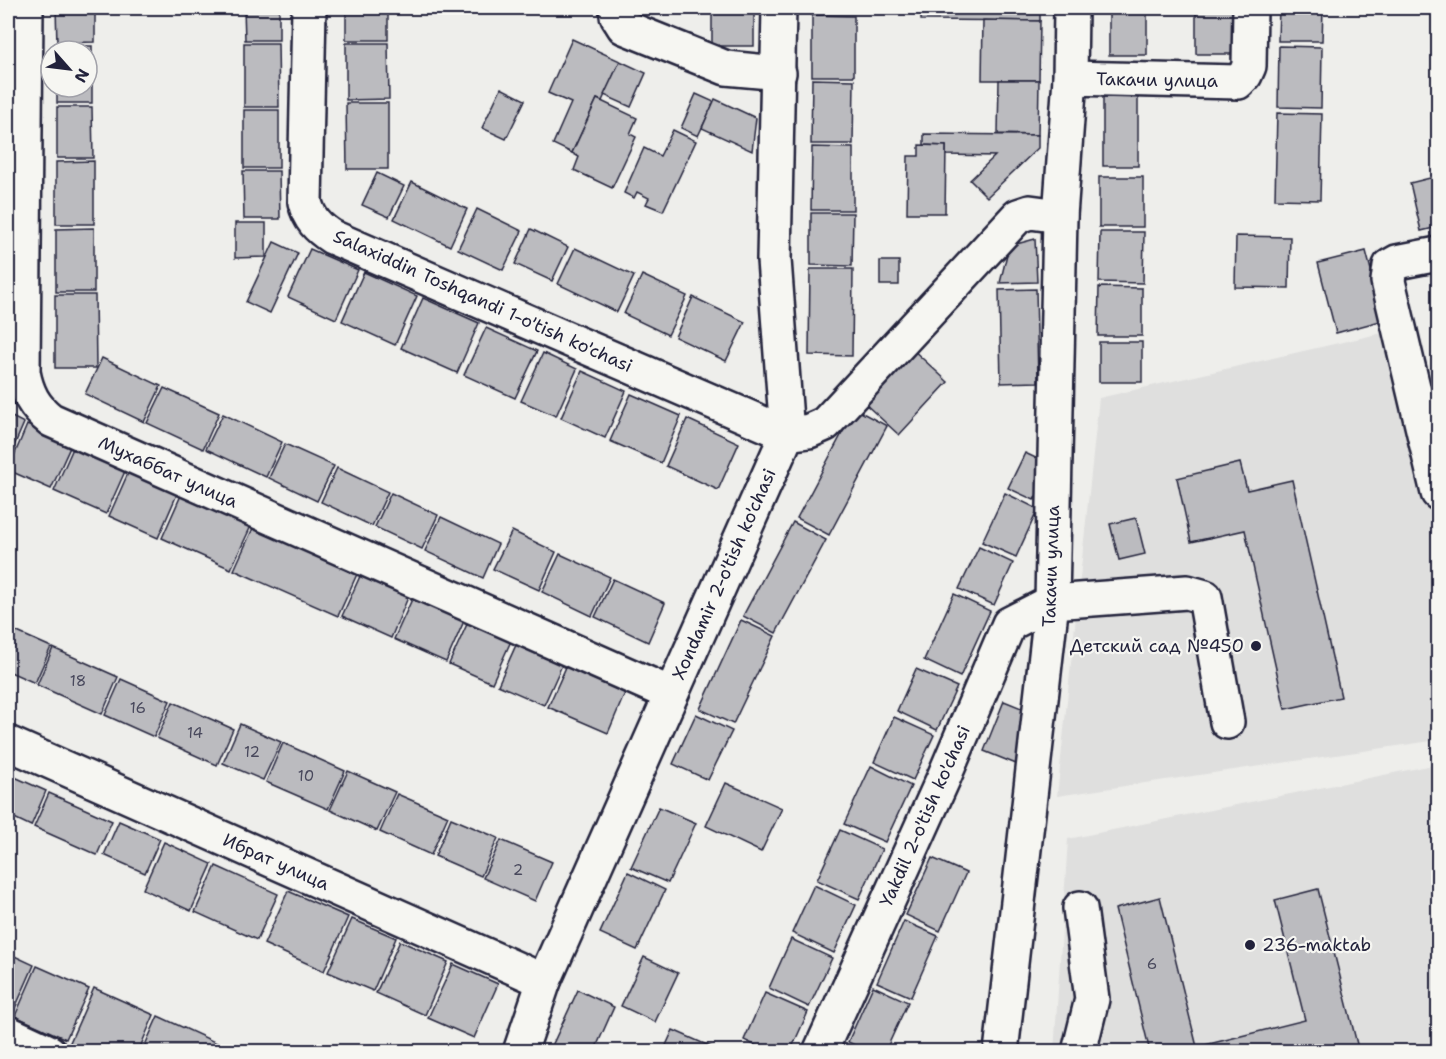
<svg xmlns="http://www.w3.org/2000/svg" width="1446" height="1059" font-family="'Shantell Sans',sans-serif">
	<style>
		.built { fill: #dfdfde }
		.building { fill: #bbbbbf; stroke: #22223b; stroke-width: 1.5 }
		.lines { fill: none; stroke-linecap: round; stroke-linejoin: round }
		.minor-casing { stroke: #22223b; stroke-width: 38 }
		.minor { stroke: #f6f6f2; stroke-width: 33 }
		.poi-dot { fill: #22223b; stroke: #f6f6f2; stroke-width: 2 }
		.labels { text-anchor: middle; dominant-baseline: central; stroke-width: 4.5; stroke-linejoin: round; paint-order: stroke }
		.number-label { font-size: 15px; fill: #48485c }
		.street-label { font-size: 18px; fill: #22223b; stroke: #f6f6f2 }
		.poi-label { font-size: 18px; fill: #22223b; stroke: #f6f6f2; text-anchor: end }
	</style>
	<rect width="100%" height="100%" fill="#eeeeeb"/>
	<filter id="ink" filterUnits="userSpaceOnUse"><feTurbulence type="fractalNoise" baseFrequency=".0167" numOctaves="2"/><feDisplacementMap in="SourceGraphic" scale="12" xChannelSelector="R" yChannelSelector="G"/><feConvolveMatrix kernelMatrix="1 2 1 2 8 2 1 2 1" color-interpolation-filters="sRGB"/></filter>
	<g filter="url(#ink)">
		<g class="built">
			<path d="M1391 331 1438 552V740L1057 796 1099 398Z"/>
			<path d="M1438 764V1051L1054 1052 1068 839Z"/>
		</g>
		<g class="building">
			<path d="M56 8H95V42L57 43Z"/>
			<path d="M244 8H279V40H245Z"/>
			<rect x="346" y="8" width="42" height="32"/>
			<rect x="712" y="8" width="42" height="38"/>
			<rect x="812" y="8" width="42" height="4"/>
			<path d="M921 8H1040V21L921 20Z"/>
			<rect x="1109" y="8" width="38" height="47"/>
			<rect x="1196" y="8" width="38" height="46"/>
			<path d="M1279 8H1323L1322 41H1278Z"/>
			<path d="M812 15 854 16V76H812Z"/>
			<path d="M983 20 1040 21 1039 80H982Z"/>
			<path d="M572 39 620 61 602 101 597 99 572 153 553 144 571 103 548 93Z"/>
			<path d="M244 43H278L279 107H244Z"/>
			<path d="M346 43H388L389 99 346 100Z"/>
			<path d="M57 46H92V103H57V87H87V51H57Z"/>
			<path d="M1279 46 1322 47 1321 108 1278 107Z"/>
			<path d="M620 61 646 73 631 107 604 95Z"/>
			<path d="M812 79 854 80 853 144H811Z"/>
			<path d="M999 80H1039L1038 135 998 134Z"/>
			<path d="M501 88 525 100 506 139 482 128Z"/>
			<path d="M696 94 714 102 698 136 681 128Z"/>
			<rect x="1103" y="97" width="35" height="69"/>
			<path d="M597 99 637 118 630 134 636 137 612 188 574 170 579 157 572 153Z"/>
			<path d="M715 99 756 118 752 151 702 128Z"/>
			<path d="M346 103H388V169H347Z"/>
			<path d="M57 107H92L93 158H57Z"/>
			<rect x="244" y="110" width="35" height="58"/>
			<path d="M1277 113 1322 114 1320 200 1275 199Z"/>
			<path d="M673 130 696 141 663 211 646 204 649 198 637 192 634 198 624 193 644 148 660 156Z"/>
			<path d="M924 134 1038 135V148L987 197 970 180 995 156 946 155V146L924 145Z"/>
			<path d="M919 145 946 146 945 213H907L908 156H919Z"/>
			<path d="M812 147 853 148V210H811Z"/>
			<path d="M94 161V224H56V162Z"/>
			<path d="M243 171H279L280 219H244Z"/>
			<path d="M377 173 404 186 389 217 362 205Z"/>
			<path d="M1438 176V227L1421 231 1410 183Z"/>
			<rect x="1099" y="177" width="44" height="50"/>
			<path d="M412 182 467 209 450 246 394 219Z"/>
			<path d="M477 209 522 231 503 270 458 249Z"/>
			<path d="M811 213H853L852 266 811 265Z"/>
			<path d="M235 223H266V257L235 258Z"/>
			<path d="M94 228V292H56V229Z"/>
			<path d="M531 229 568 247 552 281 515 264Z"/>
			<path d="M1100 232H1144L1143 283 1099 282Z"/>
			<path d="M1236 236 1290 237 1289 288 1235 287Z"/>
			<path d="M1035 239 1037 282 1000 283 1009 246Z"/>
			<path d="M274 242 298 253 270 313 246 302Z"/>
			<path d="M575 248 634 276 617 312 558 284Z"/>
			<path d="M310 249 358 270 336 319 288 297Z"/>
			<path d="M1366 251 1384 320 1336 333 1318 263Z"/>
			<rect x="880" y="261" width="19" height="24"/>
			<path d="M810 269H853L852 356 809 355Z"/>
			<path d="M364 272 417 296 395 345 342 321Z"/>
			<path d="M642 275 687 296 668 335 624 314Z"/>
			<path d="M1099 287 1142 288V336H1098Z"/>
			<path d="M1036 289 1038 382 1001 383 999 290Z"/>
			<path d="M55 295H95L96 368H55Z"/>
			<path d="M693 297 745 322 726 361 675 337Z"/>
			<path d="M423 298 479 323 457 373 401 348Z"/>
			<path d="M486 328 537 351 515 398 464 375Z"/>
			<rect x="1099" y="342" width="43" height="40"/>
			<path d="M911 348 948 382 899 435 862 401Z"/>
			<path d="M543 353 577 369 556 416 521 401Z"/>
			<path d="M102 358 161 386 144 422 85 394Z"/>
			<path d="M582 371 626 391 605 438 561 418Z"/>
			<path d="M164 388 219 413 203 449 147 423Z"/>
			<path d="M631 394 681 416 661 463 610 441Z"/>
			<path d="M855 409 887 426 829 535 797 518Z"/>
			<path d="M223 414 282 442 266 477 206 449Z"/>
			<path d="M8 415 24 423 8 460Z"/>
			<path d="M687 419 739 443 718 490 666 466Z"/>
			<path d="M27 425 71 445 51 489 8 470Z"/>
			<path d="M285 444 334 466 317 501 269 478Z"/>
			<path d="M74 446 126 469 106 514 54 491Z"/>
			<path d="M1025 453 1051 465 1034 500 1008 488Z"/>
			<path d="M1240 463 1247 490 1292 480 1341 697 1285 709 1245 530 1191 542 1177 478Z"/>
			<path d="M337 468 388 492 372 526 321 502Z"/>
			<path d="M129 471 178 492 158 538 109 516Z"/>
			<path d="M182 493 252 524 231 569 162 538Z"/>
			<path d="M391 493 438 515 422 549 375 527Z"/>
			<path d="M1005 493 1038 509 1016 557 982 542Z"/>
			<path d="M441 517 498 544 483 578 425 551Z"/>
			<path d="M1136 518 1145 554 1119 560 1110 524Z"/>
			<path d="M793 522 826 540 776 633 743 616Z"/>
			<path d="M254 526 358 572 338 616 234 570Z"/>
			<path d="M512 531 556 552 539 590 493 569Z"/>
			<path d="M979 547 1013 563 994 605 959 589Z"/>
			<path d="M560 554 610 577 592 616 542 592Z"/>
			<path d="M361 574 409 595 391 638 342 616Z"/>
			<path d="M613 579 665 603 648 642 595 617Z"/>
			<path d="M954 594 990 611 960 677 924 660Z"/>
			<path d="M413 597 464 621 446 662 394 639Z"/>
			<path d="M741 620 775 636 733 724 700 709Z"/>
			<path d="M468 622 511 641 492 683 449 664Z"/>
			<path d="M15 631 51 647 35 683 8 671V648Z"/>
			<path d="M516 645 562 665 544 705 498 685Z"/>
			<path d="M53 648 118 677 102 714 37 685Z"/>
			<path d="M566 667 625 693 608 733 548 707Z"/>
			<path d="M916 669 957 687 937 730 897 711Z"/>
			<path d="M121 679 170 701 154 737 105 715Z"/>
			<path d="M1004 701 1036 714 1016 764 984 751Z"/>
			<path d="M173 702 233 729 217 765 157 738Z"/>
			<path d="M696 714 732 731 708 780 673 764Z"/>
			<path d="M894 717 934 735 913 780 874 762Z"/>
			<path d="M240 724 281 742 263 780 223 763Z"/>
			<path d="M283 743 345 771 328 809 266 782Z"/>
			<path d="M871 766 911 786 885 842 844 824Z"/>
			<path d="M348 771 395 792 377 831 330 810Z"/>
			<path d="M8 774 46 791 31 826 8 815Z"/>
			<path d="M726 783 782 808 761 852 706 826Z"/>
			<path d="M49 793 112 821 97 855 34 827Z"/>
			<path d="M397 794 448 816 431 855 380 832Z"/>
			<path d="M659 807 696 823 668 883 631 867Z"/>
			<path d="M451 818 498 838 481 876 435 856Z"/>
			<path d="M119 821 160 839 145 873 104 855Z"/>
			<path d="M840 830 882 849 859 899 817 880Z"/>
			<path d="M501 840 552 862 535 901 483 878Z"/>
			<path d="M164 842 212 864 191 911 143 889Z"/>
			<path d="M932 858 966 873 940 931 906 915Z"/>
			<path d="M216 866 278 894 257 940 195 912Z"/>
			<path d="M628 872 665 890 637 950 600 933Z"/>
			<path d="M814 885 856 905 834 953 792 933Z"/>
			<path d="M1318 889 1359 1052H1150L1115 909 1160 897 1197 1047 1305 1020 1275 900Z"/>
			<path d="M288 891 348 917 324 971 264 944Z"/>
			<path d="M352 919 396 938 373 991 328 972Z"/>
			<path d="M904 921 938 936 911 997 877 982Z"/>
			<path d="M791 939 832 958 809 1007 769 988Z"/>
			<path d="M400 941 448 962 425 1015 376 993Z"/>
			<path d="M8 953 34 965 12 1015 8 1013Z"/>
			<path d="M644 957 678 973 655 1022 621 1006Z"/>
			<path d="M453 964 498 984 474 1038 428 1018Z"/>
			<path d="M37 966 89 989 66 1039 15 1016Z"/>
			<path d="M873 986 908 1002 885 1052H870L848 1042Z"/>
			<path d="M94 988 154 1015 138 1052H78L68 1047Z"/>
			<path d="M578 990 614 1007 594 1052H557L551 1048Z"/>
			<path d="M765 993 808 1012 790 1052H769L744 1040Z"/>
			<path d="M158 1016 217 1043 213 1052H142Z"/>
			<path d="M673 1030 716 1049 714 1052H663Z"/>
		</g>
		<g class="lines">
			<g class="minor-casing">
				<g id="minor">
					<path d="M26 8 23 372C27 393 34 407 51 420L671 694"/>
					<path d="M309 8 305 202C309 219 318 228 332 237L787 434 774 260 779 8"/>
					<path d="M617 8V16L624 27 726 68 779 73"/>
					<path d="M1070 78 1238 82 1245 75 1249 66 1250 8"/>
					<path d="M1438 254 1397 262 1390 266 1388 281 1438 493"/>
					<path d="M8 743 544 981"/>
					<path d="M8 1033 49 1052"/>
					<path d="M520 1052 544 981 787 434 809 431 825 424 1018 216 1030 212 1060 216"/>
					<path d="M820 1052 944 777 1009 624 1052 602 1187 592 1205 597 1227 722"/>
					<path d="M1001 1052 1052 602 1060 216 1070 78 1071 8"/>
					<path d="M1079 1052 1092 999 1080 908"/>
				</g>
			</g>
			<use href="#minor" class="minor"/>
		</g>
	</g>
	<g class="poi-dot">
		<circle cx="1256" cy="646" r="6"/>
		<circle cx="1250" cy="945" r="6"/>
	</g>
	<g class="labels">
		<g class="number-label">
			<text x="78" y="681">18</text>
			<text x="138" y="708">16</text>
			<text x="195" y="733">14</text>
			<text x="252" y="752">12</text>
			<text x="306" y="776">10</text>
			<text x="518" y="870">2</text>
			<text x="1152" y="964">6</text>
		</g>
		<g class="street-label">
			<text transform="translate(1157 80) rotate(1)">Такачи улица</text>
			<text transform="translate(483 301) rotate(24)">Salaxiddin Toshqandi 1-o'tish ko'chasi</text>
			<text transform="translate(168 472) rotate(24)">Мухаббат улица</text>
			<text transform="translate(1051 566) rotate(-88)">Такачи улица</text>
			<text transform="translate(724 574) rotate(-66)">Xondamir 2-o'tish ko'chasi</text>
			<text transform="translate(925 816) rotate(-66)">Yakdil 2-o'tish ko'chasi</text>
			<text transform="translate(276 862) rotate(24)">Ибрат улица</text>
		</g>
		<g class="poi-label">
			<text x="1244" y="646">Детский сад №450</text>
			<text x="1262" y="945" text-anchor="start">236-maktab</text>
		</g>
	</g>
	<rect width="1446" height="1059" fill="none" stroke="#f6f6f2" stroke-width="30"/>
	<rect x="15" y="15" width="1416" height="1029" fill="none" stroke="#22223b" stroke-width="2" filter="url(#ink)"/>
	<g transform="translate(69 69) rotate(118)"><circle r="28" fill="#f6f6f2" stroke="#a1a1a9" stroke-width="1.5"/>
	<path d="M0-4.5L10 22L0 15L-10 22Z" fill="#22223b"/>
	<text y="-9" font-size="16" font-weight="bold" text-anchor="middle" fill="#22223b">N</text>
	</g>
</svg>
